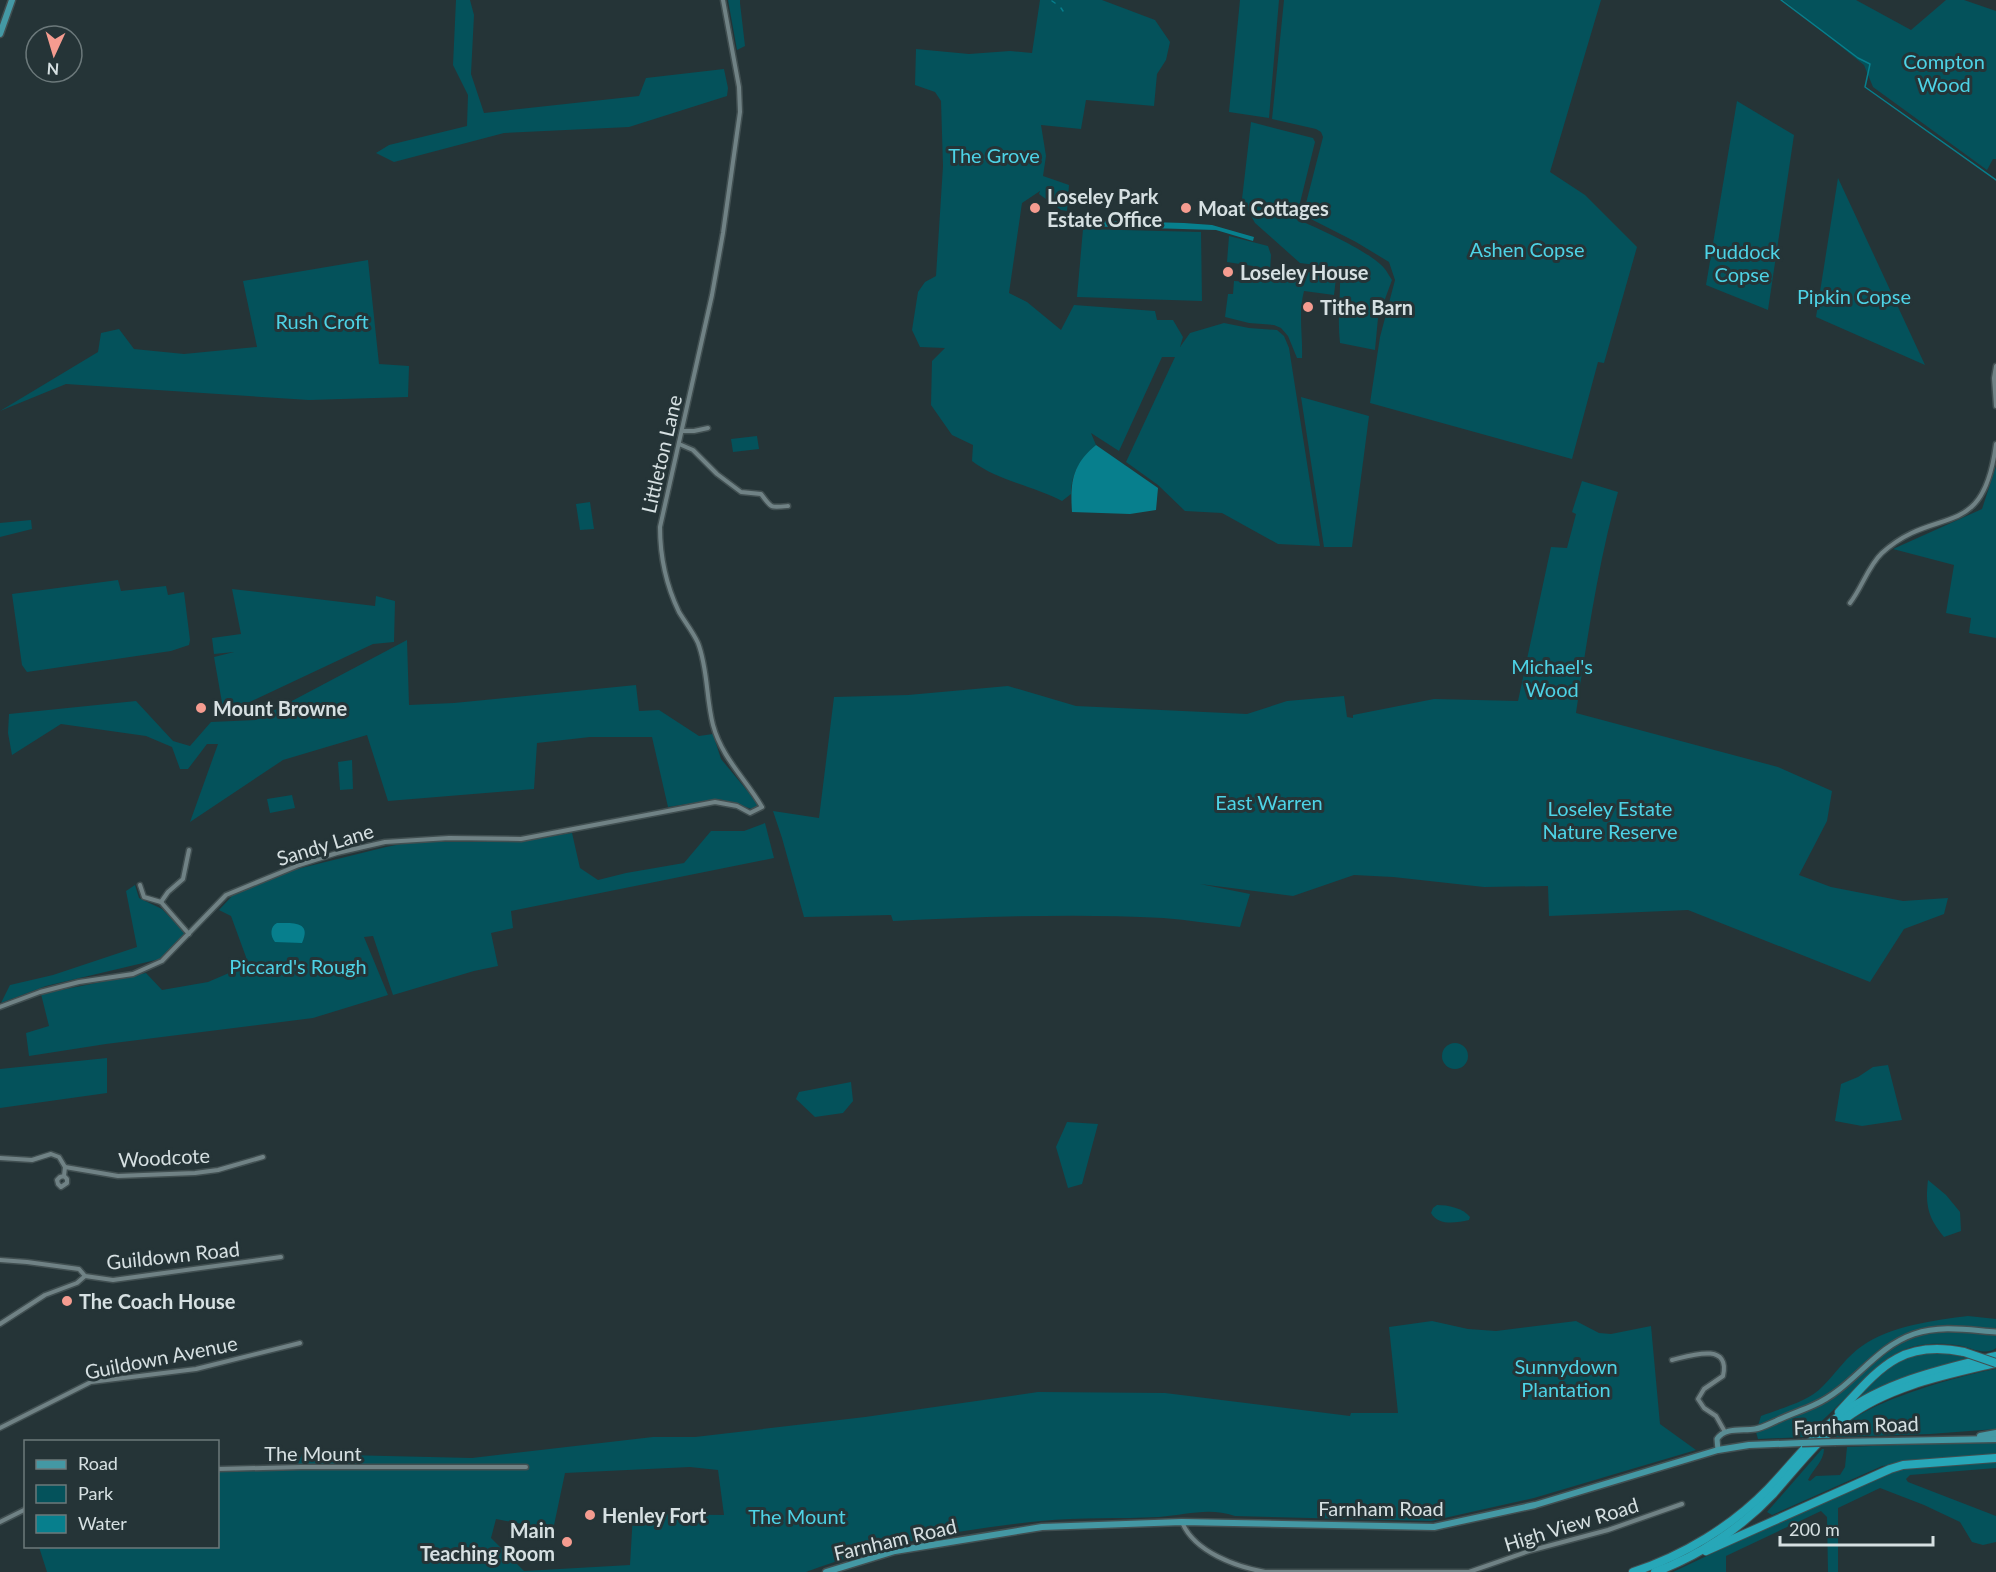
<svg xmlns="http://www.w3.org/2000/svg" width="1996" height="1572" font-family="Lato,sans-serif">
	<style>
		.green { fill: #04525b; fill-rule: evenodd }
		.water { fill: #077f8d }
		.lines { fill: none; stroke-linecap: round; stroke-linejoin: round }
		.stream { stroke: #077f8d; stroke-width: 1.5 }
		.street-casing { stroke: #414f51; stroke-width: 7 }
		.secondary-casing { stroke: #414f51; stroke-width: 8 }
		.primary-casing { stroke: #414f51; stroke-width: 9 }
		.highway-casing { stroke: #414f51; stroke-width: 10 }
		.street { stroke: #708285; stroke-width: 4 }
		.secondary { stroke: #5a8d94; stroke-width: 5 }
		.primary { stroke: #4498a4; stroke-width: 6 }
		.highway { stroke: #27a7b8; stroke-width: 8 }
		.primary-bridge-casing { stroke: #414f51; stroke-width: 9; stroke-linecap: butt }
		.highway-bridge-casing { stroke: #414f51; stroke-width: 10; stroke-linecap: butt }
		.primary-bridge { stroke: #4498a4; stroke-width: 6 }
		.highway-bridge { stroke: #27a7b8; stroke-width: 8 }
		.poi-dot { fill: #f59c90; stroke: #253437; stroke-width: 2 }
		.labels { text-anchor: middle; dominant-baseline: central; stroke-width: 6; stroke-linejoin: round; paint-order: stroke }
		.park-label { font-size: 20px; fill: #4dd3e6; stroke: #253437 }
		.poi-label { font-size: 20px; font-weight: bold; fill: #d6e0e2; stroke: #253437; text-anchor: start }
		.street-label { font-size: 20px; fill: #d6e0e2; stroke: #253437 }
	</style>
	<rect width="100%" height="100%" fill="#253437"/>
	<g class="green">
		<path d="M456 0H470L474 15 471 74 484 113 639 96 646 78 724 69 728 88 727 96 629 127 504 133 394 162 376 153 389 145 467 126 468 95 453 65Z"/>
		<path d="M728 0H740V3L745 46 737 50Z"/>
		<path d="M1040 0H1102L1155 20 1170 42 1166 60 1157 74 1154 106 1086 100 1081 129 1041 125 1046 156 1043 176 1069 185 1067 211 1061 210 1039 194 1040 191 1022 203 1009 293 1027 302 1061 330 1074 305 1155 311 1157 320H1173L1183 337 1180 347 1190 333 1224 323 1249 328 1277 330 1284 336 1289 348 1320 546 1278 544 1222 513 1185 511 1158 485 1126 462 1175 357H1162L1119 451 1091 433 1096 445C1081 458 1071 473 1071 494L1062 501C1034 486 998 481 972 461L973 445 952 435 931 405 932 361 945 348 920 347 912 330 918 292 925 282 936 276 943 166 941 101 935 92 915 85 916 49 969 54 1010 51 1032 53Z"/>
		<path d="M1240 0H1279L1269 118 1229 112Z"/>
		<path d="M1284 0H1601L1550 172 1585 195 1637 247 1604 363 1598 362 1572 459 1370 403 1380 337 1395 280 1389 262 1356 242 1303 215 1323 137 1321 132 1316 129 1272 119Z"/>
		<path d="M1783 0H1856L1911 30 1946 0H1964L1996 11V159H1993L1987 170 1873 87 1864 65Z"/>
		<path d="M1737 101 1794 135 1768 310 1706 285Z"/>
		<path d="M1251 122 1313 138 1315 142 1297 215 1299 220C1319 229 1371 252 1384 268 1387 271 1389 276 1392 280L1378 318 1375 350 1340 343C1337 318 1341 293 1340 268L1300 263 1255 223 1242 199Z"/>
		<path d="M1838 178 1925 365 1816 317Z"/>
		<path d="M1083 229 1201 232 1202 301 1077 297Z"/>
		<path d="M1229 236 1268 246 1271 255 1270 272H1327L1332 273 1336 278 1334 295 1304 291C1298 314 1303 335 1302 358H1297L1288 336 1281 328 1274 325 1249 323 1225 317 1228 294H1233L1234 281 1251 282 1253 266 1227 262Z"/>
		<path d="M368 260 379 364 409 366 408 397 309 400 66 384 0 411 98 352 101 333 119 329 134 349 184 354 257 347 243 281Z"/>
		<path d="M1301 397 1369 416 1352 547H1324Z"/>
		<path d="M757 436 759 449 733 452 731 439Z"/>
		<path d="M1996 466V638L1969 633 1971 618 1946 613 1954 565 1893 549 1982 509Z"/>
		<path d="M1582 481 1618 492C1598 564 1587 640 1576 713L1778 767 1832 791 1827 821 1799 875 1831 887 1903 901 1948 898 1944 914 1904 929 1870 982 1688 910 1549 916 1548 886 1484 887 1393 877 1354 875 1293 896 1200 884 1250 894 1240 927C1214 924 1188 920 1163 918 1073 913 982 917 893 921L891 915 804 917 782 838 773 811 819 818 834 697 908 695 1008 686 1076 706 1247 714 1287 701 1344 696 1347 717 1353 718V715L1434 699 1518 701 1551 547 1567 548 1576 514 1572 512Z"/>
		<path d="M590 502 594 529 580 530 576 504Z"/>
		<path d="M31 520 32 529 0 537V523Z"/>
		<path d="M118 580 121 591 166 586 168 595 184 592 190 640 189 645 171 651 27 672 22 665 12 594Z"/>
		<path d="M232 589 375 606 376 596 395 601 394 642 373 644 224 714 214 657 234 652 214 654 212 638 241 634Z"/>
		<path d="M407 640 409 705 454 703 636 685 639 711 659 710 699 736 713 734 721 759 759 805 752 809 719 799 668 807 652 737H590L537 743 534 789 388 801 367 735 283 760 190 822 218 744H207L188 769H180L172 747 146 736 61 724 12 755 8 733 9 714 136 701 173 741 190 746 211 722 256 720Z"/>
		<path d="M352 760 353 789 340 790 338 762Z"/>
		<path d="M292 795 295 808 270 813 267 799Z"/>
		<path d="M765 823 774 858 511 911 513 928 491 933 498 966 474 971 393 995 373 936 364 937 388 995 313 1018 106 1044 29 1056 26 1033 49 1026 41 994 146 973 162 990 208 982 243 967 246 957 231 916 219 910 232 896 289 871 386 847 411 842H511L572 833 580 868 598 880 626 873 684 863 711 831H744Z"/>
		<path d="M135 885 139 898 162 909 185 933 160 959 46 986 1 1003 10 985 53 975 137 947 126 891Z"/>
		<circle cx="1455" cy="1056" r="13"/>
		<path d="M107 1058V1093L0 1108V1069Z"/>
		<path d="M1888 1065 1902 1120 1862 1126 1835 1121 1841 1084 1858 1077 1873 1067Z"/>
		<path d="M851 1082 853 1101 843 1113 815 1117 796 1099 799 1092Z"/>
		<path d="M1067 1122 1098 1124 1082 1184 1068 1188 1056 1147Z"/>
		<path d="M1928 1180 1946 1195 1960 1212 1961 1231 1944 1237C1928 1218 1925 1205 1928 1180Z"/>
		<path d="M1437 1205C1448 1205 1463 1208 1470 1217L1469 1220C1456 1223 1438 1226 1431 1213L1433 1208Z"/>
		<path d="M1968 1316 1996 1319V1348C1984 1357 1969 1346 1956 1345 1940 1343 1921 1343 1906 1349 1882 1358 1866 1377 1849 1395 1834 1409 1820 1423 1805 1437L1758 1439 1756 1432 1761 1416C1781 1408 1808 1402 1823 1386 1836 1373 1847 1356 1862 1346 1889 1326 1936 1320 1968 1316Z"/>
		<path d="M1432 1321 1468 1329 1496 1331 1576 1321 1599 1333 1611 1334 1651 1326 1660 1424 1696 1450 1534 1498 1431 1521 1235 1516C1208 1507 1187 1515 1159 1517 1120 1519 1080 1517 1041 1521 962 1529 880 1544 806 1572H47L39 1547 218 1546V1472L296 1469 302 1454 472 1458 653 1437H695L865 1417 1038 1392 1165 1393 1350 1416 1351 1413H1398L1389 1327ZM690 1467 718 1470 724 1515 633 1514 630 1565 524 1571 491 1538 496 1519 553 1530 565 1473Z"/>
		<path d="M1938 1352 1968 1358 1920 1372 1851 1403C1878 1374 1897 1355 1938 1352Z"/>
		<path d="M1996 1369V1429L1930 1434 1836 1437C1846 1406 1965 1374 1996 1369Z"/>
		<path d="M1996 1441V1455L1882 1466 1772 1515 1767 1512 1822 1449H1824C1824 1461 1813 1469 1808 1480L1810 1481 1816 1476 1840 1475 1845 1467 1847 1447Z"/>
		<path d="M1996 1460V1468L1910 1475 1906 1479 1908 1482 1996 1516V1542L1983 1545 1972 1542 1960 1522 1924 1505 1880 1488 1838 1508V1572H1828L1827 1517 1821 1511 1726 1556V1572H1673L1852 1487 1898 1469Z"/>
	</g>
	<g class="water">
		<path d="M1081 220 1184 223 1212 225 1254 237 1253 241 1216 230 1081 226Z"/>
		<path d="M1096 445 1158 488 1156 510 1130 514 1072 512C1070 482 1072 465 1096 445Z"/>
		<path d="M277 923C293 923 312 921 302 943L275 942C270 936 270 926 277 923Z"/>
	</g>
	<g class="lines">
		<g class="stream">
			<path d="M1781 0 1858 58 1870 64 1865 87 1996 180"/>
			<path d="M1052 1 1055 3"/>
			<path d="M1061 8 1063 11"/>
		</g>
		<g class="street-casing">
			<g id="street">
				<path d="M1996 366 1994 378 1996 406"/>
				<path d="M682 431H694L708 428"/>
				<path d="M679 444 693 450 717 474 741 492 761 494C772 508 769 508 788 506"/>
				<path d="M1850 603C1862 588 1868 566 1882 553 1937 503 1983 544 1996 444"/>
				<path d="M140 885 144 897 161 902 189 934"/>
				<path d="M161 902 168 892 183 879 189 850"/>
				<path d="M0 1007 40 992 79 982 133 974 162 961 226 895 299 865 337 853 385 842 449 838 521 839 715 802 737 806 750 813 762 807C745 778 722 758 713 725 706 698 708 669 698 643 693 632 685 622 679 612 666 585 660 556 660 527L712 295 723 233 740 112 739 87 723 0"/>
				<path d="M0 1158 32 1160 51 1154 59 1157 65 1167 64 1176 67 1179V1183L61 1187 58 1184 57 1180 60 1177 64 1176"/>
				<path d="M65 1167 118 1176 195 1173 218 1170 263 1157"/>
				<path d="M0 1260 27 1262 79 1269 85 1276 113 1280 281 1257"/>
				<path d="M0 1324 45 1295 77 1283 85 1276"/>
				<path d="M1672 1360C1689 1356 1731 1341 1723 1376L1704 1389 1698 1399 1704 1408 1716 1416 1725 1432"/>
				<path d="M0 1428 91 1382 196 1369 300 1343"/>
				<path d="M218 1469 301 1467H526"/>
				<path d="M0 1522 26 1509"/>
				<path d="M1182 1522C1194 1552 1237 1567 1265 1572H1469L1529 1551 1608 1530 1682 1504"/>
			</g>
		</g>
		<g class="secondary-casing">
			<path id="secondary" d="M1718 1450 1717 1439C1725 1427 1742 1431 1755 1429 1762 1428 1769 1424 1776 1421 1788 1415 1801 1411 1814 1405 1853 1388 1873 1348 1914 1334 1941 1325 1968 1330 1996 1332"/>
		</g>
		<g class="primary-casing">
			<g id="primary">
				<path d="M0 34 12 0"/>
				<path d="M1980 1436 1996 1433"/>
				<path d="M1836 1442 1996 1439"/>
				<path d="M826 1572 895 1551 1042 1527 1182 1522 1434 1527 1535 1505 1718 1450 1749 1445 1802 1443"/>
			</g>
		</g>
		<g class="highway-casing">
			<g id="highway">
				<path d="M1839 1412C1879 1369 1900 1339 1964 1352"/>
				<path d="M1706 1551 1890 1469 1903 1465 1996 1458"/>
				<path d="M1633 1572C1683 1556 1732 1526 1768 1489 1793 1463 1814 1434 1842 1414 1887 1381 1943 1369 1996 1356"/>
				<path d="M1655 1572C1699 1556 1741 1528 1773 1494 1796 1468 1818 1439 1846 1418 1889 1386 1945 1375 1996 1363"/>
			</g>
		</g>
		<use href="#street" class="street"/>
		<use href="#secondary" class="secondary"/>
		<use href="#primary" class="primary"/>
		<use href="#highway" class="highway"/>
		<g class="primary-bridge-casing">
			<path id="primary-bridge" d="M1802 1443 1836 1442"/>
		</g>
		<g class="highway-bridge-casing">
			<path id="highway-bridge" d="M1964 1352 1996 1363"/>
		</g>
		<use href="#primary-bridge" class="primary-bridge"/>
		<use href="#highway-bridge" class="highway-bridge"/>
	</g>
	<g class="poi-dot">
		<circle cx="1035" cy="208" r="6"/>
		<circle cx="1186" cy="208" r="6"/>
		<circle cx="1228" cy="272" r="6"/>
		<circle cx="1308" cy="307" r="6"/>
		<circle cx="201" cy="708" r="6"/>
		<circle cx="67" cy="1301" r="6"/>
		<circle cx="590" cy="1515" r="6"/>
		<circle cx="567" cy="1542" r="6"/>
	</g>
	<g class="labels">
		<g class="park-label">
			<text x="1944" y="61">Compton<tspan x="1944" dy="23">Wood</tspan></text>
			<text x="994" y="155">The Grove</text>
			<text x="1527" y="249">Ashen Copse</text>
			<text x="1742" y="251">Puddock<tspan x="1742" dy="23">Copse</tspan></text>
			<text x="1854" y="296">Pipkin Copse</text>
			<text x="322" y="321">Rush Croft</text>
			<text x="1552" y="666">Michael's<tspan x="1552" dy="23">Wood</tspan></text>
			<text x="1269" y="802">East Warren</text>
			<text x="1610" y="808">Loseley Estate<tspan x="1610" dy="23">Nature Reserve</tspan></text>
			<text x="298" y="966">Piccard's Rough</text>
			<text x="1566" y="1366">Sunnydown<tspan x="1566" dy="23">Plantation</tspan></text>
			<text x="797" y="1516">The Mount</text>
		</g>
		<g class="poi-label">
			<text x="1047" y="196">Loseley Park<tspan x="1047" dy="23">Estate Office</tspan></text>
			<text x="1198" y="208">Moat Cottages</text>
			<text x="1240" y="272">Loseley House</text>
			<text x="1320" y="307">Tithe Barn</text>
			<text x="213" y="708">Mount Browne</text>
			<text x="79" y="1301">The Coach House</text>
			<text x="602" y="1515">Henley Fort</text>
			<text x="555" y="1530" text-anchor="end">Main<tspan x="555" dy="23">Teaching Room</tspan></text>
		</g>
		<g class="street-label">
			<text transform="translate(661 454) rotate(-77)">Littleton Lane</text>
			<text transform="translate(325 844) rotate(-17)">Sandy Lane</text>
			<text transform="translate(164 1157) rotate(-3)">Woodcote</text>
			<text transform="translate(173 1255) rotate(-6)">Guildown Road</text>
			<text transform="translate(161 1357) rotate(-11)">Guildown Avenue</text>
			<text transform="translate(1856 1425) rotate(-2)">Farnham Road</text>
			<text x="313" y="1453">The Mount</text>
			<text x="1381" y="1508">Farnham Road</text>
			<text transform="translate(1571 1524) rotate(-17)">High View Road</text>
			<text transform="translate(895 1539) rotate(-13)">Farnham Road</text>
		</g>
	</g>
	<rect x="24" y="1440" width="195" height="108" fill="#253437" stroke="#6c797b" stroke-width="1.5"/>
	<rect x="36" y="1460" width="30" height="9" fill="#4498a4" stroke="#6c797b" stroke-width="1.5"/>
	<text x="78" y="1470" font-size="18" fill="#d6e0e2">Road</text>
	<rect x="36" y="1485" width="30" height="18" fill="#04525b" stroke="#6c797b" stroke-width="1.5"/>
	<text x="78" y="1500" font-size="18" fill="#d6e0e2">Park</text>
	<rect x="36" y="1515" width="30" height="18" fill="#077f8d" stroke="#6c797b" stroke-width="1.5"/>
	<text x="78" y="1530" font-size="18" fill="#d6e0e2">Water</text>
	<g transform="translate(54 54) rotate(184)"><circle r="28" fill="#253437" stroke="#6c797b" stroke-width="1.5"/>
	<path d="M0-4.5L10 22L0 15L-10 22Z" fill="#f59c90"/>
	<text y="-9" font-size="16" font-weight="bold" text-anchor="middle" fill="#d6e0e2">N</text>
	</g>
	<path d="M1780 1536v9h153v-9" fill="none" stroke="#d6e0e2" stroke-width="3"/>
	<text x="1789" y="1536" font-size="18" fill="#d6e0e2" stroke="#253437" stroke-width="4.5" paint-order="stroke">200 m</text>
</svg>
